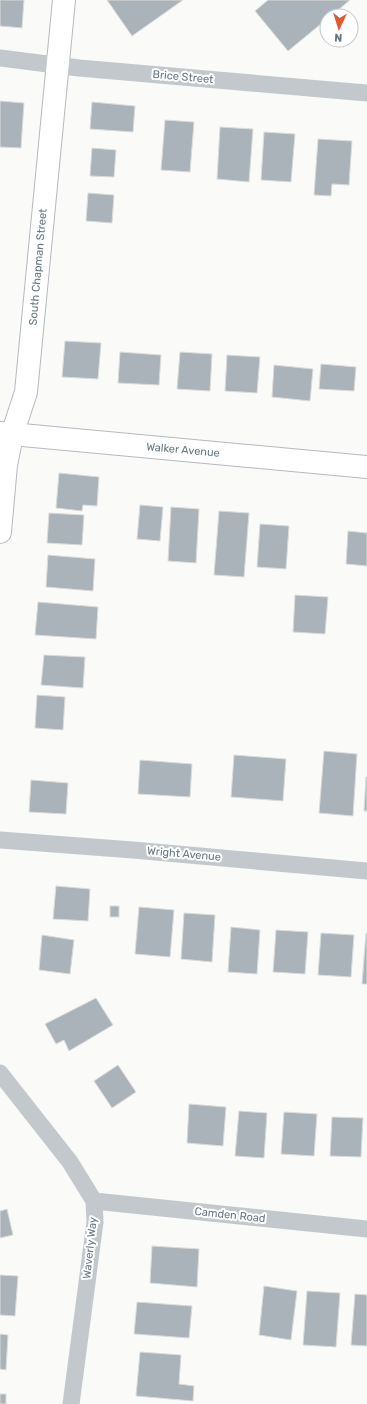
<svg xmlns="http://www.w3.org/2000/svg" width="367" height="1404" font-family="Rubik,sans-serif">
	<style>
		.building { fill: #aab3b9; stroke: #dcdcda }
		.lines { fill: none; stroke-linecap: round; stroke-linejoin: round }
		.secondary-casing { stroke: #b3babf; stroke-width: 24 }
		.street { stroke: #c3c8cc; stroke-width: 17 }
		.secondary { stroke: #fff; stroke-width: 22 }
		.labels { text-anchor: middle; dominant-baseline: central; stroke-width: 4; stroke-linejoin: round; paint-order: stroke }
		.street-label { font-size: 11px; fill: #657683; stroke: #fff }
	</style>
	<rect width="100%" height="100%" fill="#fafaf8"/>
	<g class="building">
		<path d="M0 0H24L22 28 0 26Z"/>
		<path d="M107 0H183L132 36Z"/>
		<path d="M268 0H350L331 16H327V19L288 51 255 11Z"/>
		<path d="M0 101 24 103 21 148 0 147Z"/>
		<path d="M92 102 135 106 133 132 90 129Z"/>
		<path d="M165 120 194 122 190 172 161 170Z"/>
		<path d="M220 127 253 129 249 182 217 179Z"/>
		<path d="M264 132 295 134 291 182 261 180Z"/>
		<path d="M318 139 352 141 349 185 332 184 331 196 314 195Z"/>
		<path d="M92 148 116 150 114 177 90 176Z"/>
		<path d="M88 193 114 195 112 223 86 221Z"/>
		<path d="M65 341 101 343 98 379 62 377Z"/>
		<path d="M120 352 161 355 159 385 118 383Z"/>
		<path d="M180 352 212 354 210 391 177 389Z"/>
		<path d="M227 355 260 357 257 393 225 391Z"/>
		<path d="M321 364 356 367 354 391 319 389Z"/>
		<path d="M274 365 313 369 310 401 272 397Z"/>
		<path d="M59 473 99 477 97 506 83 505 82 511 56 508Z"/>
		<path d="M140 505 163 507 160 541 137 539Z"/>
		<path d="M171 507 199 509 196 563 168 561Z"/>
		<path d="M219 511 249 513 244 577 214 575Z"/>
		<path d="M49 513 84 515 82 545 47 543Z"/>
		<path d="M260 524 289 526 286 569 257 567Z"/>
		<path d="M348 531 367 533V566L346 564Z"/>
		<path d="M48 555 95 559 93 591 46 587Z"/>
		<path d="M295 595 328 597 325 634 293 632Z"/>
		<path d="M38 602 98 607 96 639 35 635Z"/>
		<path d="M44 655 85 657 83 688 41 685Z"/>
		<path d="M37 695 65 697 63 730 35 728Z"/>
		<path d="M324 751 357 754 353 816 319 813Z"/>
		<path d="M234 755 286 759 283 801 231 797Z"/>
		<path d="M140 760 192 764 190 797 138 794Z"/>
		<path d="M366 777H367V811H364Z"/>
		<path d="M31 780 68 783 66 814 29 812Z"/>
		<path d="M56 886 90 889 88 921 53 919Z"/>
		<rect x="110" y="906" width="9" height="11"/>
		<path d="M139 907 174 910 170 957 135 954Z"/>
		<path d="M184 913 215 915 212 962 181 959Z"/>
		<path d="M231 927 260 930 257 974 228 972Z"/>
		<path d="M276 930 308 932 305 974 273 972Z"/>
		<path d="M321 933 354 935 351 977 318 975Z"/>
		<path d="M366 933H367V984H362Z"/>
		<path d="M42 935 74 940 70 974 39 970Z"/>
		<path d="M96 998 113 1025 69 1051 64 1040 56 1044 45 1024Z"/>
		<path d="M118 1065 136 1092 112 1108 94 1081Z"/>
		<path d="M189 1104 226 1107 223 1146 187 1143Z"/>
		<path d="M239 1111 267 1113 264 1158 235 1156Z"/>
		<path d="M284 1112 317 1114 314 1156 281 1154Z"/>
		<path d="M332 1117 363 1118 361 1157 330 1156Z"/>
		<path d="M7 1209 13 1235 0 1238V1211Z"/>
		<path d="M152 1246 199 1249 197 1287 150 1283Z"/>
		<path d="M0 1275 18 1276 15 1316 0 1315Z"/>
		<path d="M264 1286 297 1291 291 1340 259 1335Z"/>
		<path d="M307 1291 340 1293 336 1347 303 1345Z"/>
		<path d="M355 1294 367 1295V1346L351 1345Z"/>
		<path d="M137 1302 192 1306 189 1338 134 1334Z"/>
		<path d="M0 1334 8 1335 6 1370 0 1369Z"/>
		<path d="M140 1352 181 1355 179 1384 194 1386 193 1401 136 1396Z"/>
		<rect x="0" y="1394" width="6" height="10"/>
	</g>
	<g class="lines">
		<g class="secondary-casing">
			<g id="secondary">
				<path d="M0 433 367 467"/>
				<path d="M0 532 6 465 12 435 26 392 64 0"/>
			</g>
		</g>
		<g class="street">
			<path d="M0 58 79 68 367 93"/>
			<path d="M0 840 133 850 367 871"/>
			<path d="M0 1073 70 1162 94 1201 95 1222 71 1404"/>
			<path d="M94 1201 367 1229"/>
		</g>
		<use href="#secondary" class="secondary"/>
	</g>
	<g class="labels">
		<g class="street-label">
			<text transform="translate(183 77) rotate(5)">Brice Street</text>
			<text transform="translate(38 267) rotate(-85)">South Chapman Street</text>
			<text transform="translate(183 450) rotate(5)">Walker Avenue</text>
			<text transform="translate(184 854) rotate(5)">Wright Avenue</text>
			<text transform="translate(230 1215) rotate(6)">Camden Road</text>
			<text transform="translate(90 1248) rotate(-84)">Waverly Way</text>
		</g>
	</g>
	<g transform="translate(339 28) rotate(184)"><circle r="19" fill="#ffffff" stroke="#c1c8cd"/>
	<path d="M0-3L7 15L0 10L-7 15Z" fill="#e4572e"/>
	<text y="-6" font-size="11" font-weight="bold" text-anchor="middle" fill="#657683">N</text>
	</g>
</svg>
